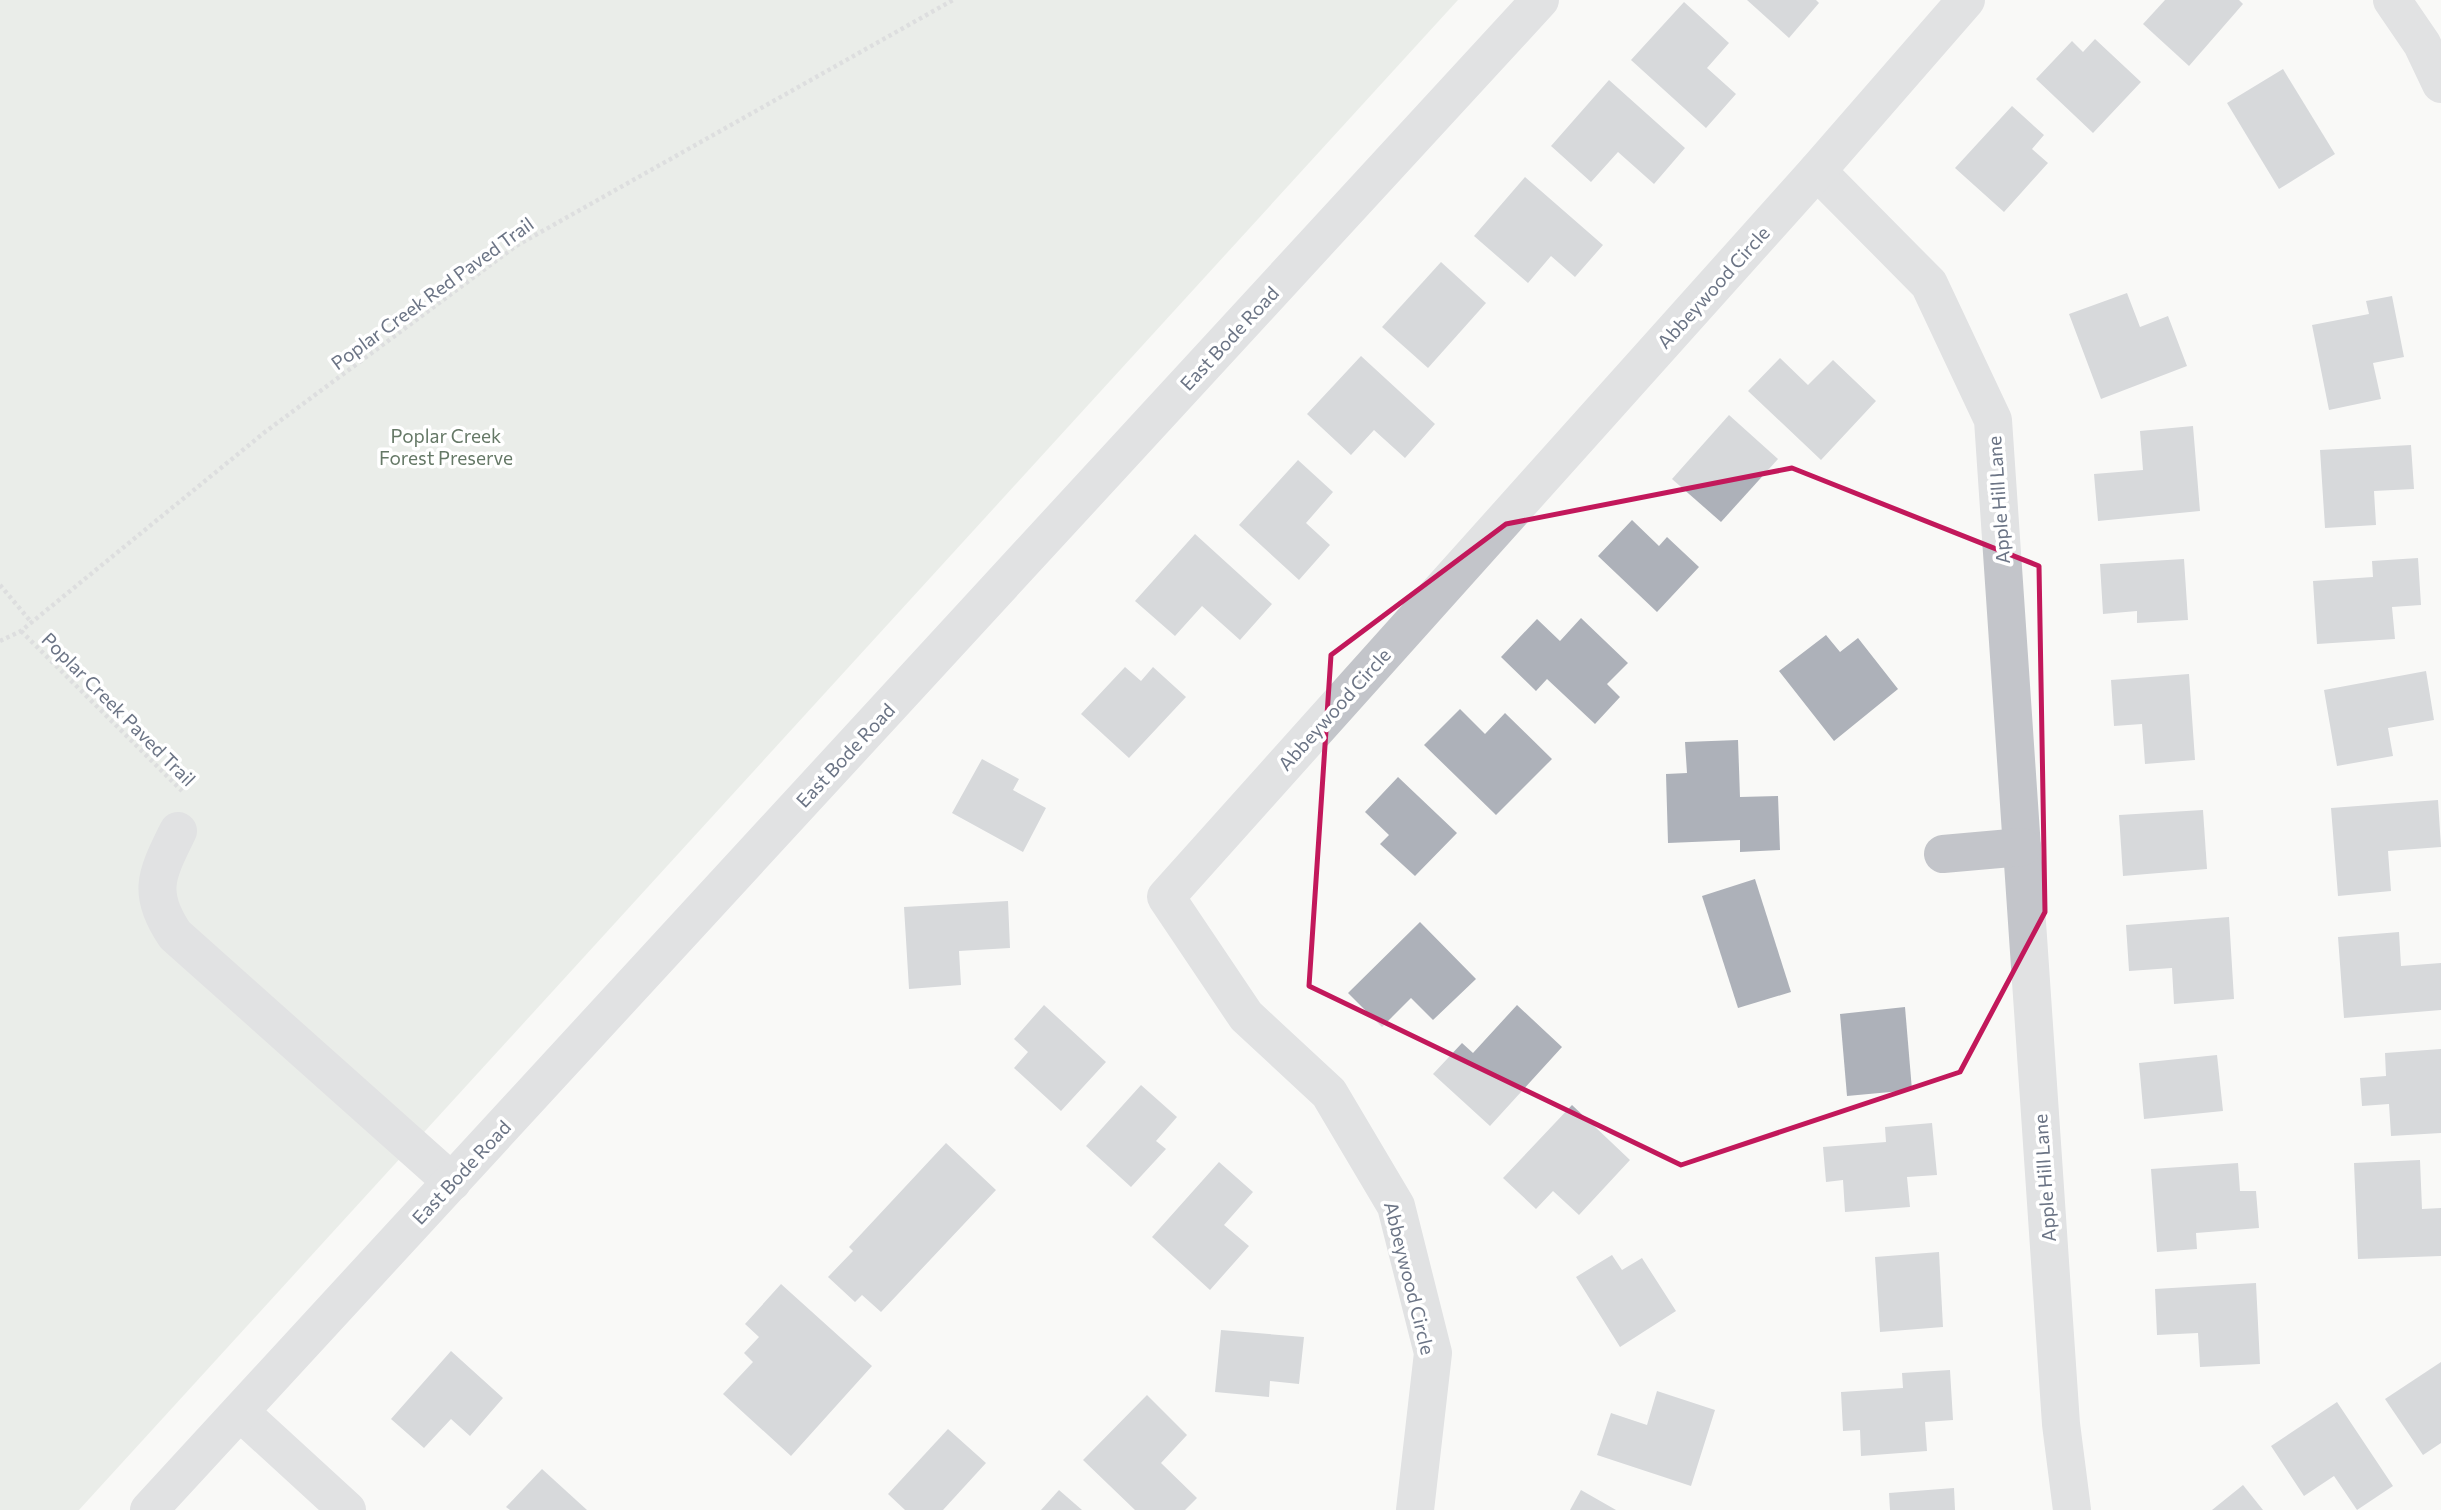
<svg xmlns="http://www.w3.org/2000/svg" width="2441" height="1510" font-family="Commissioner,sans-serif">
	<style>
		.green { fill: #d8ded7 }
		.building { fill: #adb1b9 }
		.lines { fill: none; stroke-linecap: round; stroke-linejoin: round }
		.path { stroke: #bbbdc0; stroke-width: 4.5; stroke-dasharray: 3.5 3.5; stroke-linecap: butt }
		.minor { stroke: #c3c5ca; stroke-width: 38 }
		.marked { fill: none; stroke: #c2185b; stroke-width: 5; stroke-linejoin: round }
		.labels { text-anchor: middle; dominant-baseline: central; stroke-width: 7; stroke-linejoin: round; paint-order: stroke }
		.street-label { font-size: 19px; fill: #6b7485; stroke: #fff }
		.park-label { font-size: 19px; fill: #657866; stroke: #fff }
	</style>
	<rect width="100%" height="100%" fill="#f9f9f7"/>
	<path class="green" d="M0 0H1458L79 1510H0Z"/>
	<g class="building">
		<path d="M1747 0H1816L1819 3 1789 38Z"/>
		<path d="M2165 0H2239L2243 4 2189 66 2143 24Z"/>
		<path d="M1684 2 1729 43 1707 68 1736 94 1706 128 1631 60Z"/>
		<path d="M2095 39 2141 82 2093 133 2036 79 2072 41 2083 52Z"/>
		<path d="M2283 69 2335 154 2279 189 2227 103Z"/>
		<path d="M1609 80 1685 148 1654 184 1618 152 1591 182 1551 146Z"/>
		<path d="M2012 106 2044 135 2032 149 2048 163 2004 212 1955 168Z"/>
		<path d="M1525 177 1603 245 1575 277 1551 256 1528 283 1474 236Z"/>
		<path d="M1441 262 1486 303 1428 368 1382 327Z"/>
		<path d="M2127 293 2140 327 2168 316 2187 366 2101 399 2069 314Z"/>
		<path d="M2392 296 2404 357 2373 363 2381 399 2329 410 2312 325 2369 314 2366 301Z"/>
		<path d="M1361 356 1435 424 1405 458 1374 430 1351 455 1307 414Z"/>
		<path d="M1780 358 1808 385 1833 360 1876 401 1821 460 1748 391Z"/>
		<path d="M1729 415 1778 459 1721 522 1672 479Z"/>
		<path d="M2193 426 2200 511 2098 521 2094 474 2143 470 2140 431Z"/>
		<path d="M2411 445 2414 489 2374 491 2376 525 2325 528 2320 450Z"/>
		<path d="M1298 460 1333 492 1306 523 1330 545 1299 580 1239 525Z"/>
		<path d="M1632 520 1659 546 1667 537 1699 567 1657 612 1598 556Z"/>
		<path d="M1195 534 1272 604 1240 640 1202 606 1175 636 1135 601Z"/>
		<path d="M2418 558 2421 605 2392 607 2395 639 2317 644 2313 581 2373 577 2372 561Z"/>
		<path d="M2184 559 2188 620 2137 623V611L2103 614 2100 564Z"/>
		<path d="M1581 618 1628 663 1607 684 1620 697 1595 724 1547 679 1536 691 1501 657 1537 619 1560 641Z"/>
		<path d="M1826 635 1840 652 1858 638 1898 689 1834 741 1779 671Z"/>
		<path d="M1125 667 1141 681 1153 667 1186 697 1129 758 1081 714Z"/>
		<path d="M2426 671 2434 720 2388 728 2393 756 2337 766 2324 690Z"/>
		<path d="M2189 674 2195 760 2145 764 2142 724 2114 726 2111 680Z"/>
		<path d="M1460 709 1485 734 1505 713 1552 759 1496 815 1424 745Z"/>
		<path d="M1738 740 1740 797 1778 796 1780 850 1740 852V840L1668 843 1666 774 1687 773 1685 742Z"/>
		<path d="M982 759 1019 779 1013 790 1046 808 1023 852 952 813Z"/>
		<path d="M1398 777 1457 833 1415 876 1380 844 1389 835 1365 812Z"/>
		<path d="M2438 800 2441 847 2388 851 2391 891 2338 896 2331 808Z"/>
		<path d="M2203 810 2207 869 2123 876 2119 815Z"/>
		<path d="M1755 879 1791 992 1738 1008 1702 896Z"/>
		<path d="M1008 901 1010 948 959 951 961 985 909 989 904 907Z"/>
		<path d="M2229 917 2234 999 2174 1004 2172 968 2129 971 2126 925Z"/>
		<path d="M1420 922 1476 979 1433 1020 1411 998 1382 1027 1348 993Z"/>
		<path d="M2399 932 2401 966 2441 963V1010L2344 1018 2338 937Z"/>
		<path d="M1044 1005 1106 1062 1061 1111 1014 1068 1028 1052 1014 1039Z"/>
		<path d="M1517 1005 1562 1047 1490 1126 1433 1074 1462 1043 1473 1053Z"/>
		<path d="M1905 1007 1912 1090 1847 1096 1840 1014Z"/>
		<path d="M2441 1049V1133L2391 1136 2389 1104 2362 1106 2360 1078 2386 1076 2385 1053Z"/>
		<path d="M2217 1055 2223 1111 2144 1119 2139 1063Z"/>
		<path d="M1141 1085 1177 1117 1156 1141 1166 1149 1131 1187 1086 1146Z"/>
		<path d="M1572 1105 1630 1160 1579 1215 1553 1191 1536 1209 1503 1178Z"/>
		<path d="M1932 1123 1937 1175 1907 1177 1910 1207 1845 1212 1843 1180 1826 1182 1823 1147 1886 1142 1885 1127Z"/>
		<path d="M946 1143 996 1190 881 1312 862 1295 855 1302 828 1277 853 1251 849 1247Z"/>
		<path d="M2420 1160 2422 1209 2441 1208V1256L2358 1259 2354 1163Z"/>
		<path d="M1219 1162 1253 1192 1224 1225 1249 1246 1210 1290 1152 1237Z"/>
		<path d="M2238 1163 2240 1191H2256L2259 1228 2196 1233 2197 1249 2157 1252 2151 1169Z"/>
		<path d="M1939 1252 1943 1327 1880 1332 1875 1257Z"/>
		<path d="M1612 1255 1622 1270 1642 1258 1676 1311 1620 1347 1576 1277Z"/>
		<path d="M2256 1283 2260 1364 2200 1367 2198 1333 2157 1335 2155 1289Z"/>
		<path d="M781 1284 872 1366 791 1456 723 1394 753 1362 744 1353 759 1337 745 1324Z"/>
		<path d="M1221 1330 1304 1337 1299 1384 1270 1381 1269 1397 1215 1392Z"/>
		<path d="M451 1351 503 1398 470 1436 451 1419 424 1448 391 1419Z"/>
		<path d="M2441 1362V1443L2423 1455 2385 1399Z"/>
		<path d="M1950 1370 1953 1420 1925 1422 1927 1451 1861 1456 1860 1430 1843 1431 1841 1392 1903 1388 1902 1373Z"/>
		<path d="M1657 1391 1715 1410 1691 1486 1597 1455 1611 1413 1647 1425Z"/>
		<path d="M1147 1395 1187 1435 1161 1463 1197 1498 1185 1510H1135L1083 1460Z"/>
		<path d="M2337 1402 2393 1486 2357 1510 2334 1476 2304 1496 2271 1446Z"/>
		<path d="M948 1429 986 1463 943 1510H905L888 1494Z"/>
		<path d="M542 1469 587 1510H510L506 1507Z"/>
		<path d="M2243 1485 2263 1510H2212Z"/>
		<path d="M1954 1488 1955 1510H1890L1889 1493Z"/>
		<path d="M1059 1490 1082 1510H1041Z"/>
		<path d="M1581 1490 1616 1510H1570Z"/>
	</g>
	<g class="lines">
		<g class="path">
			<path d="M0 585 32 623"/>
			<path d="M21 631 182 791"/>
			<path d="M0 641 21 631 265 432 516 246 953 0"/>
		</g>
		<g class="minor">
			<path d="M2392 0 2422 44 2441 84"/>
			<path d="M1817 171 1929 284 1993 420 2061 1424 2072 1510"/>
			<path d="M178 831C157 874 146 892 175 935L452 1182"/>
			<path d="M1943 854 2022 847"/>
			<path d="M240 1412 347 1510"/>
			<path d="M149 1510 1540 0"/>
			<path d="M1415 1510 1433 1353 1396 1206 1329 1093 1246 1016 1166 897 1817 171 1966 0"/>
		</g>
	</g>
	<path d="M0 0H2441V1510H0ZM1792 468 2039 566 2045 912 1960 1072 1681 1165 1309 986 1331 655 1506 524Z" fill="#f9f9f7" fill-opacity=".55" fill-rule="evenodd"/>
	<path class="marked" d="M1792 468 2039 566 2045 912 1960 1072 1681 1165 1309 986 1331 655 1506 524Z"/>
	<g class="labels">
		<g class="street-label">
			<text transform="translate(1713 287) rotate(-48)">Abbeywood Circle</text>
			<text transform="translate(432 293) rotate(-36)">Poplar Creek Red Paved Trail</text>
			<text transform="translate(1229 338) rotate(-47)">East Bode Road</text>
			<text transform="translate(1998 500) rotate(-94)">Apple Hill Lane</text>
			<text transform="translate(119 709) rotate(45)">Poplar Creek Paved Trail</text>
			<text transform="translate(1334 709) rotate(-48)">Abbeywood Circle</text>
			<text transform="translate(845 755) rotate(-47)">East Bode Road</text>
			<text transform="translate(461 1172) rotate(-47)">East Bode Road</text>
			<text transform="translate(2044 1178) rotate(-94)">Apple Hill Lane</text>
			<text transform="translate(1410 1278) rotate(76)">Abbeywood Circle</text>
		</g>
		<g class="park-label">
			<text x="446" y="435">Poplar Creek<tspan x="446" dy="22">Forest Preserve</tspan></text>
		</g>
	</g>
</svg>
